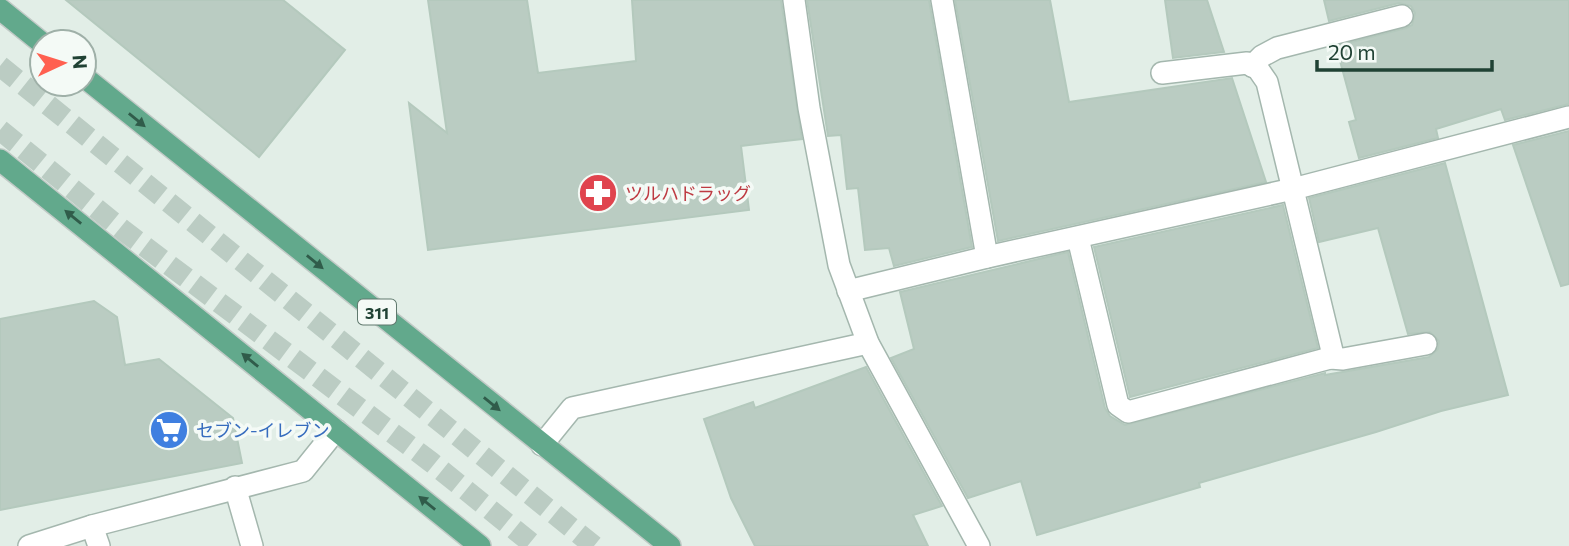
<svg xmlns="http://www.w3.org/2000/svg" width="1569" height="546" font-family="Commissioner,'Noto Sans JP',sans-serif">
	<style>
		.building { fill: #baccc2; stroke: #b4c9bd; stroke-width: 2 }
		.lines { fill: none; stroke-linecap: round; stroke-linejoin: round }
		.major-tunnel { stroke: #bbccc3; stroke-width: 21; stroke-dasharray: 21 10; stroke-linecap: butt }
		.minor-casing { stroke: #a4b7ae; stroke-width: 24 }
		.major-casing { stroke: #c1cac6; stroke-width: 24 }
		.minor { stroke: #fff; stroke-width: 21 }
		.major { stroke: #62a98c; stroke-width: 21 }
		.oneway { fill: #305c4a }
		.labels { text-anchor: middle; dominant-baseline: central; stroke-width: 7; stroke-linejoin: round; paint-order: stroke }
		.shield { fill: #f4faf6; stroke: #60796e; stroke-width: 2 }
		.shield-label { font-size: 16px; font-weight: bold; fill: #204234 }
		.health-label { font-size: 18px; fill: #be3a42; stroke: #f4faf6; text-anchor: start }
		.shop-label { font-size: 18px; fill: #366cbe; stroke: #f4faf6; text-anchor: start }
	</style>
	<rect width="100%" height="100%" fill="#e2eee7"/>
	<g class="building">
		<path d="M66 0H283L345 50 259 157Z"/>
		<path d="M428 0H527L538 73 636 61 632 0H781L802 139 741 146 749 210 428 250 409 103 447 133Z"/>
		<path d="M807 0H929L972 247 894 266 889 248 865 250 858 188 847 189 841 135 828 136Z"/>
		<path d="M955 0H1050L1069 102 1232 78 1266 182 998 241Z"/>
		<path d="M1165 0H1207L1224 52 1173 58Z"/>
		<path d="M1324 0H1569V104L1505 120 1501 109 1436 129 1438 138 1359 158 1349 122 1356 120 1336 46 1406 28 1412 25 1415 13 1411 6 1399 3 1329 21Z"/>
		<path d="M1569 131V284L1561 286 1513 145Z"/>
		<path d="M1445 163 1508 395 1441 411 1376 432 1199 483 1200 487 1037 535 1021 481 968 498 891 358 914 349 900 292 1068 252 1105 408 1110 416 1125 425 1325 373V375L1429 357 1438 349 1439 341 1430 332 1408 334 1378 228 1319 242 1309 198Z"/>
		<path d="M1283 205 1318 348 1130 397 1094 247Z"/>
		<path d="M94 301 117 317 125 365 159 359 233 418 242 463 0 510V319Z"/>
		<path d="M866 367 942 506 913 515 928 546H755L731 498 704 419 753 402 755 408Z"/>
	</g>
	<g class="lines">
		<g class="major-tunnel">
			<path d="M0 66 594 546"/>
			<path d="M0 130 124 231 431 462 535 546"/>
		</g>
		<g class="minor-casing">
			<g id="minor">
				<path d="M794 0 809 108 839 265 868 343 979 546"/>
				<path d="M942 0 987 257"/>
				<path d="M1252 66 1262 56 1277 48 1402 16"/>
				<path d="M1078 238 1118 405 1128 412 1330 358 1332 351 1267 82 1258 69 1247 63 1162 73"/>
				<path d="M848 291 987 257 1293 189 1569 117"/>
				<path d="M1330 358 1343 359 1426 344"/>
				<path d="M542 445 572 408 868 343"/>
				<path d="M235 487 252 546"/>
				<path d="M92 526 99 546"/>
				<path d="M29 546 92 526 303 471 336 430"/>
			</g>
		</g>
		<g class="major-casing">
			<g id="major">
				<path d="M0 9 42 43"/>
				<path d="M84 77 670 546"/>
				<path d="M0 160 480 546"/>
			</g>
		</g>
		<use href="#minor" class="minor"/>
		<use href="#major" class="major"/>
	</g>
	<defs><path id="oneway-solid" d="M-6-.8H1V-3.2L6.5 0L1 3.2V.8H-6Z" transform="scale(1.75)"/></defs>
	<g class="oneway">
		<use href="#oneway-solid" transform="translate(137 120) rotate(39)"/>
		<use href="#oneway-solid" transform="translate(73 217) rotate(-141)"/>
		<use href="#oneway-solid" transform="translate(315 262) rotate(39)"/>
		<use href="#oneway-solid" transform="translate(250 360) rotate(-141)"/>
		<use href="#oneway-solid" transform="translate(492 404) rotate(39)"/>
		<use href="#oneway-solid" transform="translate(427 503) rotate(-141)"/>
	</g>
	<defs>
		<g id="pharmacy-disc" transform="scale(2.0125)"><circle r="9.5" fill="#e0444e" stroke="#f4faf6"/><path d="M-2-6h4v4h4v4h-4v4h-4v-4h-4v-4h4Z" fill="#fff"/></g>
		<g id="supermarket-disc" transform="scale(2.0125)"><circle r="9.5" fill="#3f7fe0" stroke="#f4faf6"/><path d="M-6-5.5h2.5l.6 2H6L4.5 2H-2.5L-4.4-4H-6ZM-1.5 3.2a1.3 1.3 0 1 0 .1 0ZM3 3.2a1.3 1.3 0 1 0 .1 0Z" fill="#fff"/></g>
	</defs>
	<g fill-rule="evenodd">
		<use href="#pharmacy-disc" x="598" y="193"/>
		<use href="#supermarket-disc" x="169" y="430"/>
	</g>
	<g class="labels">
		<rect class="shield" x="358" y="299.5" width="38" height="25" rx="5"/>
		<g class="shield-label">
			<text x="377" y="312">311</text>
		</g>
		<g class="health-label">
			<text x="625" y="193">ツルハドラッグ</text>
		</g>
		<g class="shop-label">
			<text x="196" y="430">セブン-イレブン</text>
		</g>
	</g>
	<g transform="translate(63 63) rotate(86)"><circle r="33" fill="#f4faf6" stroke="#9fb0a8" stroke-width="2"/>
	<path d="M0-5L12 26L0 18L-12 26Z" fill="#ff6050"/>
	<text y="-10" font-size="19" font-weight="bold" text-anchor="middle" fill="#204234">N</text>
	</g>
	<path d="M1317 60v10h175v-10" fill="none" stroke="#204234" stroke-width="3.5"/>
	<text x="1328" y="60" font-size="21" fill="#204234" stroke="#f4faf6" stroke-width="5" paint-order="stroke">20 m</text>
</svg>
